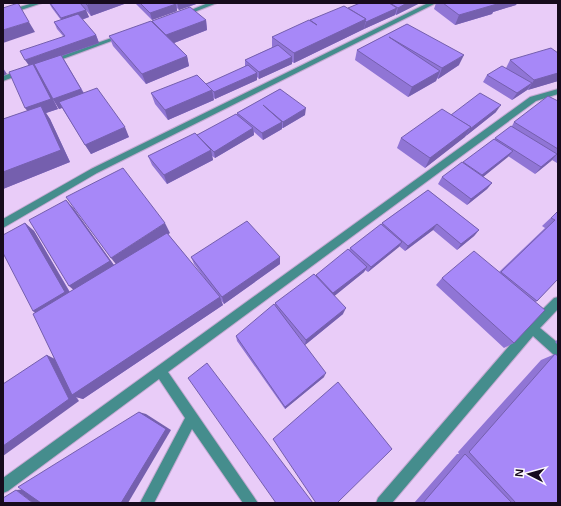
<svg xmlns="http://www.w3.org/2000/svg" width="561" height="506" font-family="Helvetica,sans-serif">
	<style>
		.lines { fill: none; stroke-linecap: round; stroke-linejoin: round }
		.minor-casing { stroke: #c3a9d1; stroke-width: 2 }
		.minor { fill: #458d8d; fill-rule: evenodd }
		.wall { fill: #9075d5 }
		.shaded-wall { fill: #755fae }
		.building { fill: #a788f8; stroke: #755fae }
	</style>
	<rect width="100%" height="100%" fill="#e9ccf8"/>
	<g class="lines">
		<g class="minor-casing">
			<g id="minor">
				<path d="M33 3H42L3 16V12Z"/>
				<path d="M208 3H217L184 16 179 15Z"/>
				<path d="M428 3H436L97 173 3 228V219L91 169Z"/>
				<path d="M120 35 125 36 3 81V76Z"/>
				<path d="M558 89V94L536 101 168 372 258 503H243L192 429 154 503H140L185 418 159 379 8 491 3 493V478L530 97Z"/>
				<path d="M558 297V309L540 328 558 343V357L554 355 533 336 392 503H376L378 498 528 324 554 298Z"/>
			</g>
		</g>
		<use href="#minor" class="minor"/>
	</g>
	<g class="wall">
		<path d="M49 3H127L91 16 85 9 89 17 82 20 96 35 99 43 62 56 84 93 129 137 91 154 62 108 59 109 53 99 58 109 46 113 50 119 70 162 3 189V119L27 111 29 65 63 36 57 29 54 22 61 20 52 8Z"/>
		<path d="M135 3H199L179 10 177 8V11L152 20Z"/>
		<path d="M360 3H420L396 15 395 14V15L364 29 294 63 292 62V64L259 79 257 77V80L215 99 213 97 214 100 168 120 155 104 151 93 206 84 245 67V60L273 47H272V37L310 21V20L348 8Z"/>
		<path d="M436 3H517L516 5 493 12 492 14 455 25 434 9Z"/>
		<path d="M206 20 207 30 174 43 187 56 189 66 146 84 113 46 109 36 152 22V21Z"/>
		<path d="M407 24 459 65 438 79 437 78 436 81 408 97 355 60 357 50Z"/>
		<path d="M558 53V81L527 90 512 100 483 82 487 75 506 68 510 60Z"/>
		<path d="M280 89 305 115 283 128H282V129L263 140 254 132V135L215 158 212 156 213 160 167 184 152 165 148 156 197 135 237 115V113Z"/>
		<path d="M558 101V162L557 163 552 160 535 174 508 156 483 177 492 183 487 189 467 205 438 184 442 177 463 163 494 139 512 126 514 122Z"/>
		<path d="M496 112 425 168 397 148 401 138 451 115Z"/>
		<path d="M428 190 479 230 474 236 457 250 433 230 405 251 399 246 368 272 365 270 364 272 334 296 343 314 305 345 297 334 324 377 285 409 237 341 236 336 275 307V303L315 276 316 275 349 250 350 248 381 225 382 223Z"/>
		<path d="M66 200 74 209 114 265 170 233 168 234 211 287 194 264 191 257H280V264L224 304 220 299 223 305 83 399 76 397 79 401 54 358 35 313 33 311 25 223 34 231 70 292 73 290Z"/>
		<path d="M558 211V279L536 302 514 343 504 348 436 285 442 278 499 272 545 228 542 226Z"/>
		<path d="M558 339V345L555 342Z"/>
		<path d="M555 354 558 503H414L457 454H459L458 452 541 360Z"/>
	</g>
	<g class="shaded-wall">
		<path d="M94 3H127L91 16 87 5Z"/>
		<path d="M177 3H199L179 10Z"/>
		<path d="M407 3H420L396 15 398 8Z"/>
		<path d="M502 3H517L516 5 493 12 492 14 455 25 459 15 497 4Z"/>
		<path d="M176 4 177 11 152 20 150 13Z"/>
		<path d="M397 8 395 15 364 29 366 22Z"/>
		<path d="M86 10 89 17 65 25 61 18Z"/>
		<path d="M366 19 364 29 294 63V53Z"/>
		<path d="M206 20 207 30 169 45 166 35Z"/>
		<path d="M29 22 35 32 3 43V30Z"/>
		<path d="M96 35 99 43 34 65 40 74 58 109 46 113 50 119 70 162 3 189V172L33 118 25 108 30 67 25 60Z"/>
		<path d="M464 55 459 65 438 79 442 68Z"/>
		<path d="M187 56 189 66 146 84 142 74Z"/>
		<path d="M292 57V64L259 79V72Z"/>
		<path d="M3 68 7 74 3 76Z"/>
		<path d="M440 71 436 81 408 97 412 87Z"/>
		<path d="M257 73V80L215 99 214 92Z"/>
		<path d="M558 73V81L528 90 534 80Z"/>
		<path d="M532 83 527 90 512 100 517 93Z"/>
		<path d="M81 89 87 99 59 109 53 99Z"/>
		<path d="M212 90 214 100 168 120 165 110Z"/>
		<path d="M501 105 496 112 466 136 470 129Z"/>
		<path d="M306 108 305 115 283 128V122Z"/>
		<path d="M282 122V129L263 140 262 133Z"/>
		<path d="M125 127 129 137 91 154 85 145Z"/>
		<path d="M471 127 465 137 425 168 430 158Z"/>
		<path d="M253 128 254 135 215 158 214 152Z"/>
		<path d="M211 150 213 160 167 184 164 175Z"/>
		<path d="M513 151 508 157 478 181 482 175Z"/>
		<path d="M557 154 551 161 535 174 541 167Z"/>
		<path d="M492 183 487 189 467 205 471 199Z"/>
		<path d="M66 200 74 209 116 268 77 293 69 286Z"/>
		<path d="M25 223 34 231 73 298 43 317 33 311Z"/>
		<path d="M165 223 170 233 119 268 111 258Z"/>
		<path d="M437 224 433 230 405 251 408 246Z"/>
		<path d="M479 230 474 236 457 250 461 244Z"/>
		<path d="M402 242 399 247 368 272 371 267Z"/>
		<path d="M280 257V264L224 304 222 297Z"/>
		<path d="M367 267 364 272 332 298 333 293Z"/>
		<path d="M220 297 223 305 83 399 76 397 79 401 3 456V446L47 355 57 360Z"/>
		<path d="M346 308 343 314 305 345 306 340Z"/>
		<path d="M326 373 324 377 285 409V407Z"/>
		<path d="M139 412 146 414 171 430 128 503H121Z"/>
		<path d="M29 489 48 503H33L16 490Z"/>
	</g>
	<g class="building">
		<path d="M18 3 29 22 3 30V8Z"/>
		<path d="M50 3H80L86 10 61 18Z"/>
		<path d="M85 3H94L87 5Z"/>
		<path d="M140 3H175L176 4 150 13Z"/>
		<path d="M360 3H389L397 8 366 22 365 21 366 19 348 8Z"/>
		<path d="M390 3H407L398 8Z"/>
		<path d="M443 3H496L497 4 459 15Z"/>
		<path d="M344 6 366 19 294 53 272 37 309 20 317 25 310 20Z"/>
		<path d="M190 7 206 20 166 35 152 21Z"/>
		<path d="M78 14 96 35 25 60 20 51 65 36 54 22Z"/>
		<path d="M151 21 187 56 142 74 109 36Z"/>
		<path d="M407 24 464 55 442 68 389 37 440 71 412 87 357 50Z"/>
		<path d="M278 45 292 57 259 72 245 60Z"/>
		<path d="M551 48 558 53V73L534 80 510 60Z"/>
		<path d="M61 55 81 89 53 99 34 64Z"/>
		<path d="M33 64 51 99 25 108 9 72Z"/>
		<path d="M248 65 257 73 214 92 206 84Z"/>
		<path d="M502 66 532 83 517 93 487 75Z"/>
		<path d="M197 75 212 90 165 110 151 93Z"/>
		<path d="M97 88 125 127 85 145 59 102Z"/>
		<path d="M280 89 306 108 283 122 263 105 282 122 262 133 237 113Z"/>
		<path d="M480 93 501 105 470 129 471 127 451 115Z"/>
		<path d="M548 96 558 101V149L514 122Z"/>
		<path d="M41 106 61 150 3 172V119Z"/>
		<path d="M442 109 471 127 430 158 401 138Z"/>
		<path d="M236 114 253 128 214 152 197 135Z"/>
		<path d="M511 126 557 154 541 167 495 138Z"/>
		<path d="M195 133 211 150 164 175 148 156Z"/>
		<path d="M494 139 513 151 482 175 463 162Z"/>
		<path d="M462 162 492 183 471 199 442 177Z"/>
		<path d="M123 168 165 223 111 258 66 197Z"/>
		<path d="M428 190 479 230 461 244 437 224 408 246 382 223Z"/>
		<path d="M66 200 110 261 69 286 29 220Z"/>
		<path d="M558 211V279L537 301 501 272 555 220 551 218Z"/>
		<path d="M247 221 280 257 222 297 191 257Z"/>
		<path d="M25 223 65 292 33 311 3 253V235Z"/>
		<path d="M381 224 402 242 371 267 350 248Z"/>
		<path d="M167 233 220 297 72 395 33 314Z"/>
		<path d="M348 249 367 267 333 293 316 275Z"/>
		<path d="M474 251 545 310 514 343 442 278Z"/>
		<path d="M314 274 346 308 306 340 275 303Z"/>
		<path d="M274 304 326 373 285 407 236 336Z"/>
		<path d="M555 354 558 356V503H516L469 452Z"/>
		<path d="M47 355 69 399 3 446V384Z"/>
		<path d="M207 363 313 503H276L188 378Z"/>
		<path d="M338 382 392 449 337 503H316L273 439Z"/>
		<path d="M139 412 166 429 121 503H41L18 487Z"/>
		<path d="M465 454 512 503H423Z"/>
		<path d="M16 490 33 503H3V498Z"/>
	</g>
	<rect width="561" height="506" fill="none" stroke="#170b1d" stroke-width="8"/>
	<g transform="translate(529 474) rotate(276)" stroke="#fcf8fe" stroke-width="3" paint-order="stroke">
	<path d="M0-3L7 15L0 10L-7 15Z" fill="#170b1d"/>
	<text y="-6" font-size="11" font-weight="bold" text-anchor="middle" fill="#170b1d">N</text>
	</g>
</svg>
